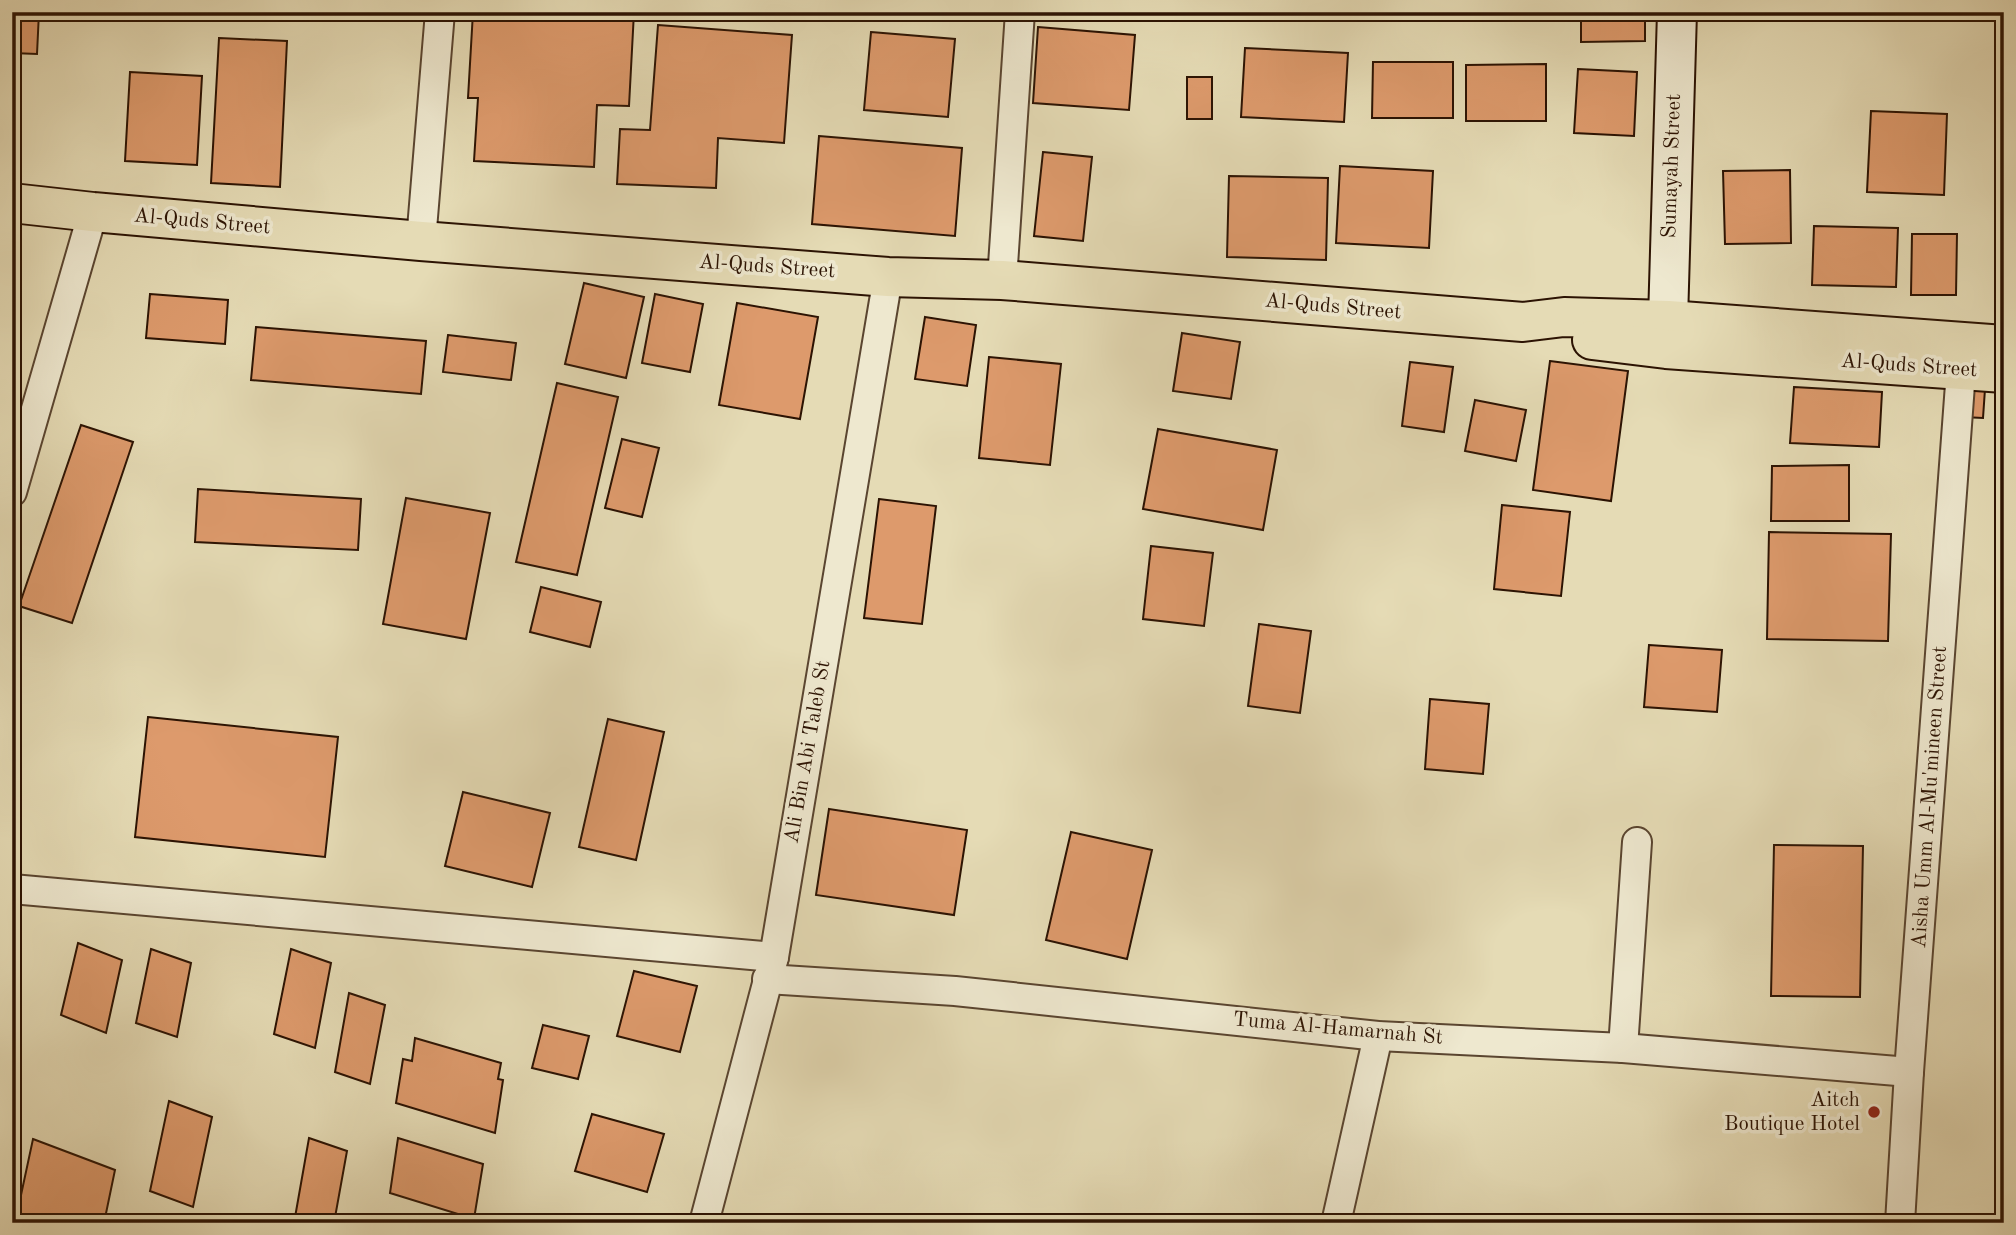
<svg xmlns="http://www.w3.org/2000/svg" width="2016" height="1235" font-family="'Old Standard TT',serif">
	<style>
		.building { fill: #dd9a6c; stroke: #2c1303; stroke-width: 2 }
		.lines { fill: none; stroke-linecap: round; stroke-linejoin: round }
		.street-casing { stroke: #5a4530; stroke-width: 32 }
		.secondary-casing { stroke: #2c1303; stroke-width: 42 }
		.primary-casing { stroke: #2c1303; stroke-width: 42 }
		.street { stroke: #eee8cf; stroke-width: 28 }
		.secondary { stroke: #eee8cf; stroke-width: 38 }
		.primary { stroke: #e5dbb5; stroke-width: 38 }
		.poi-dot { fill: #8f2418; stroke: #eee8cf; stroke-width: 2.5 }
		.labels { text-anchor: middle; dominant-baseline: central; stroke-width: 7; stroke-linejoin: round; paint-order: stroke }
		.street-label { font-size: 21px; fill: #2c1303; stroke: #eee8cf }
		.poi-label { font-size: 21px; fill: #2c1303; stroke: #eee8cf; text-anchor: end }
	</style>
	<rect width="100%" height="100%" fill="#e5dbb5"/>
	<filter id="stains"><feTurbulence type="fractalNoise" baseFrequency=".00286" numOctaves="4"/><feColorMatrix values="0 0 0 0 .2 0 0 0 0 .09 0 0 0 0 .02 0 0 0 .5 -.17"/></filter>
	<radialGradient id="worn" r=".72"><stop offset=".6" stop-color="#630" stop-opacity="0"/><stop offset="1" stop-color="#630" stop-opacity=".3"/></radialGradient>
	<g class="building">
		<path d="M12 12H39L37 54 12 53Z"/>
		<path d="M233 12H282V20L233 17Z"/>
		<path d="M473 12H634L629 106 597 105 594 167 474 161 478 98H468Z"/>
		<path d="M1581 12H1645V41L1581 42Z"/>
		<path d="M658 25 792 35 784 143 718 138 716 188 617 184 620 129 650 130Z"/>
		<path d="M1038 27 1135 35 1129 110 1033 103Z"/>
		<path d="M871 32 955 39 948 117 864 110Z"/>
		<path d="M219 38 287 41 280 187 211 183Z"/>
		<path d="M1245 48 1348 53 1344 122 1241 117Z"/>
		<path d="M1373 62H1453V118H1372Z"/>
		<path d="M1546 64V121H1466V65Z"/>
		<path d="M1578 69 1637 72 1634 136 1574 133Z"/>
		<path d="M130 72 202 76 197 165 125 161Z"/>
		<rect x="1187" y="77" width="25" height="42"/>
		<path d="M1871 111 1947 114 1944 195 1867 192Z"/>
		<path d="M819 136 962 148 955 236 812 224Z"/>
		<path d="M1043 152 1092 157 1083 241 1034 236Z"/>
		<path d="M1340 166 1433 171 1429 248 1336 243Z"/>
		<path d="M1790 170 1791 243 1725 244 1723 171Z"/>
		<path d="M1229 176 1328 178 1326 260 1227 257Z"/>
		<path d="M1814 226 1898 228 1896 287 1812 285Z"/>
		<path d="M1912 234H1957L1956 295H1911Z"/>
		<path d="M12 250 19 251 12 294Z"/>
		<path d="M584 283 644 297 626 378 565 364Z"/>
		<path d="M150 294 228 300 225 344 146 338Z"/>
		<path d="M655 294 703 304 690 372 642 363Z"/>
		<path d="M737 303 818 317 800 419 719 405Z"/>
		<path d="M925 317 976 325 967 386 915 379Z"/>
		<path d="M256 327 426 341 421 394 251 380Z"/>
		<path d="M1182 333 1240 342 1231 399 1173 391Z"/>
		<path d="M448 335 516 343 511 380 443 372Z"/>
		<path d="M989 357 1061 364 1050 465 979 458Z"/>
		<path d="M1550 361 1628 371 1611 501 1533 490Z"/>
		<path d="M1410 362 1453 367 1444 432 1402 426Z"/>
		<path d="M557 383 618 397 577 575 516 562Z"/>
		<path d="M1794 387 1882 392 1879 447 1790 443Z"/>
		<path d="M1964 388 1985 389 1983 418 1963 417Z"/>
		<path d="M1475 400 1526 410 1516 461 1465 451Z"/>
		<path d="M81 425 133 442 72 623 19 606Z"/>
		<path d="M1158 429 1277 450 1263 530 1143 509Z"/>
		<path d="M622 439 659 448 642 517 605 508Z"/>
		<path d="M2003 440H2004V511H1999Z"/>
		<path d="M1849 465V521H1771L1772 466Z"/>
		<path d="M198 489 361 499 358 550 195 542Z"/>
		<path d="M406 498 490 513 466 639 383 624Z"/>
		<path d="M879 499 936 506 922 624 864 618Z"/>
		<path d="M1502 505 1570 512 1561 596 1494 589Z"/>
		<path d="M1769 532 1891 534 1888 641 1767 639Z"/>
		<path d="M1151 546 1213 553 1204 626 1143 619Z"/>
		<path d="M541 587 601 602 590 647 530 632Z"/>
		<path d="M1259 624 1311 631 1300 713 1248 706Z"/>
		<path d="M1649 645 1722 650 1717 712 1644 707Z"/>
		<path d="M1430 699 1489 704 1483 774 1425 769Z"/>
		<path d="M148 717 338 737 325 857 135 837Z"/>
		<path d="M608 719 664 732 636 860 579 847Z"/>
		<path d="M463 792 550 813 532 887 445 866Z"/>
		<path d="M829 809 967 830 954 915 816 895Z"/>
		<path d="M1071 832 1152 850 1127 959 1046 940Z"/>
		<path d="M1774 845 1863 846 1860 997 1771 996Z"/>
		<path d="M78 943 122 960 106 1033 61 1015Z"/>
		<path d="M151 949 191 963 177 1037 136 1023Z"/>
		<path d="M291 949 331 963 315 1048 274 1034Z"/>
		<path d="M634 971 697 986 680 1052 617 1036Z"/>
		<path d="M349 993 385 1005 370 1084 335 1072Z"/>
		<path d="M543 1025 589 1036 578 1079 532 1068Z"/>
		<path d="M415 1038 501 1063 498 1079 503 1080 495 1133 396 1103 403 1059 412 1061Z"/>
		<path d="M169 1101 212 1117 193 1207 150 1191Z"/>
		<path d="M592 1114 664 1134 647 1192 575 1171Z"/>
		<path d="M309 1138 347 1151 334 1223H294Z"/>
		<path d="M398 1138 483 1164 474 1219 390 1193Z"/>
		<path d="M33 1139 115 1170 104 1223H15Z"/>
	</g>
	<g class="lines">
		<g class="street-casing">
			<g id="street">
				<path d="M421 241 440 12"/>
				<path d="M1002 280 1020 12"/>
				<path d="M12 492 93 212"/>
				<path d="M12 889 774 957"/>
				<path d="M767 979 955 991 1378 1036 1623 1048 1909 1072"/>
				<path d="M1623 1048 1637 842"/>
				<path d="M704 1223 774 957 888 277"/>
				<path d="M1336 1223 1378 1036"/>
				<path d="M1900 1223 1909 1072 1961 371"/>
			</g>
		</g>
		<g class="secondary-casing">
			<path id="secondary" d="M1668 320 1677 12"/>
		</g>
		<g class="primary-casing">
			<g id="primary">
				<path d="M12 203 93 212 421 241 888 277 1002 280 1523 322 1564 317 1668 320 2004 345"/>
				<path d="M1592 340 1666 349 2004 373"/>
			</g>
		</g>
		<use href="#street" class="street"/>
		<use href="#secondary" class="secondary"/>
		<use href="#primary" class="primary"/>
	</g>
	<circle class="poi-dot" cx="1874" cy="1112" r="7"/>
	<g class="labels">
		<g class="street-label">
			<text transform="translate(1672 166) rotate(-88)">Sumayah Street</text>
			<text transform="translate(202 222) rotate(5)">Al-Quds Street</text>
			<text transform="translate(767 267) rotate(4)">Al-Quds Street</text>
			<text transform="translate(1333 307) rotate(5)">Al-Quds Street</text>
			<text transform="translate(1909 366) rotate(4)">Al-Quds Street</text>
			<text transform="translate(808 752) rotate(-80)">Ali Bin Abi Taleb St</text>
			<text transform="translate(1930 797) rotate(-86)">Aisha Umm Al-Mu'mineen Street</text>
			<text transform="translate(1338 1029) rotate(5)">Tuma Al-Hamarnah St</text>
		</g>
		<g class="poi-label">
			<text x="1860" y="1100">Aitch<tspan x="1860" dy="24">Boutique Hotel</tspan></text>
		</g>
	</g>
	<rect width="2016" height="1235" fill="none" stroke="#e5dbb5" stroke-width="42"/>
	<rect x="14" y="14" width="1988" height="1207" fill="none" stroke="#2c1303" stroke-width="3.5"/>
	<rect x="21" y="21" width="1974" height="1193" fill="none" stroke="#2c1303" stroke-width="2"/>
	<rect width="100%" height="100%" filter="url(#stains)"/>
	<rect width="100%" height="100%" fill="url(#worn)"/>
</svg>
